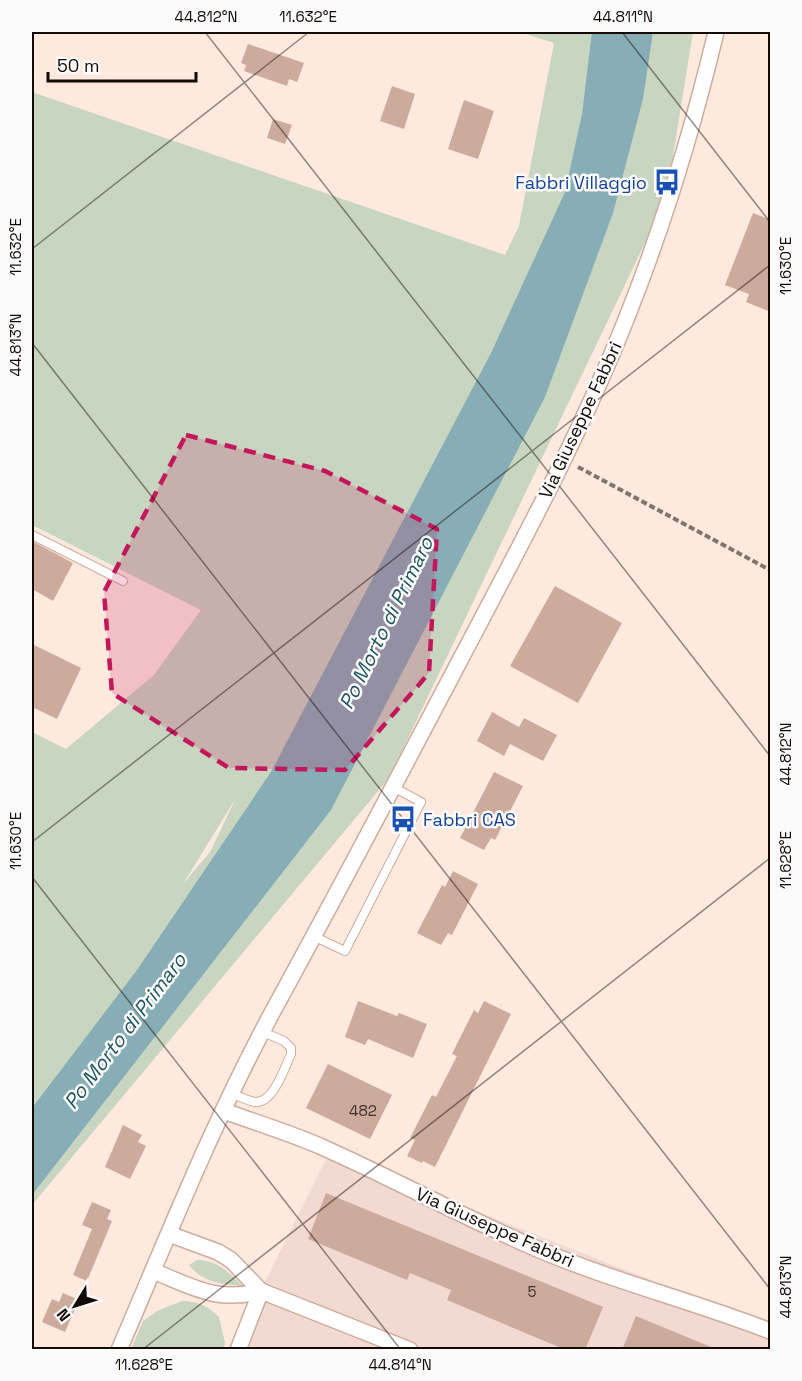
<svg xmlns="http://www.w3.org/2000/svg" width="802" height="1381" font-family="'Space Grotesk',sans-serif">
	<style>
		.industrial { fill: #f2d9d2 }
		.green { fill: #c8d5c0; fill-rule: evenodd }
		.water { fill: #87aeb6 }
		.building { fill: #ccab9c }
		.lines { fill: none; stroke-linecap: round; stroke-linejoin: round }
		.service-casing { stroke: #cdac9c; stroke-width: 10 }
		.minor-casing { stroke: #cdac9c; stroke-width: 18 }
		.path { stroke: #82736c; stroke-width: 4; stroke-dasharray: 6 3; stroke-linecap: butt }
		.service { stroke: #fff; stroke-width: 8 }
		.minor { stroke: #fff; stroke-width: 15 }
		.marked { fill: #c2185b; fill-opacity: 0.2; stroke: #c2185b; stroke-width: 4.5; stroke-dasharray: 12 8; stroke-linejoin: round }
		.ticks { fill: none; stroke: #130905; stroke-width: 1.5; stroke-opacity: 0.45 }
		.labels { text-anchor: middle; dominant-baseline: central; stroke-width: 5; stroke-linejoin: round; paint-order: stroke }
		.number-label { font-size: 15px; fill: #41322b }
		.transit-label { font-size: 18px; fill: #164399; stroke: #fbfbfb; text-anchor: end }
		.street-label { font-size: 18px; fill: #130905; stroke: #fbfbfb }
		.water-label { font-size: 20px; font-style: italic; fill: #1d545e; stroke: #fbfbfb }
		.neatline { fill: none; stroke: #130905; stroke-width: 2 }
		.ticks-label { font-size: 15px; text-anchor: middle; fill: #130905 }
	</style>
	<rect width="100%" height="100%" fill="#fee9df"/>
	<path class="industrial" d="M329 1153 770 1327V1350H231Z"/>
	<g class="green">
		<path d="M520 32H693L666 199 389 778 32 1205V732L66 749 154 675 201 610 32 525V92L505 255 519 226 554 43ZM236 798 210 852 183 884Z"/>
		<path d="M197 1260C218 1260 229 1273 243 1286 222 1284 203 1283 189 1265Z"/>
		<path d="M182 1301C197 1301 208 1306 219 1317L225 1343 224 1349H131L143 1321 157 1311Z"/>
	</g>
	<path class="water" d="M592 32H653L643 99 613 213 545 397 331 810 32 1195V1108L137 970 271 772 491 353 565 192 582 114Z"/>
	<g class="building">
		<path d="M248 44 304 63 297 82 289 79 287 86 244 71 246 65 241 63Z"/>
		<path d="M392 86 415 94 404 129 380 121Z"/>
		<path d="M464 100 494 111 478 159 448 149Z"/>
		<path d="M273 119 292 125 285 144 267 138Z"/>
		<path d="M753 213 771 220V312L746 302 749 294 725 285Z"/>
		<path d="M32 541 73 563 53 601 32 589Z"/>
		<path d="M555 586 622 623 578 703 510 666Z"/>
		<path d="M32 644 81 668 57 719 32 707Z"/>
		<path d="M492 712 519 727 524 718 557 735 543 761 510 744 504 756 477 741Z"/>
		<path d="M494 772 523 786 495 840 491 838 484 850 460 838Z"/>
		<path d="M453 871 478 884 452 935 448 933 441 945 417 933 442 885 445 887Z"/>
		<path d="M358 1001 397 1016 399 1013 427 1024 413 1058 368 1039 365 1045 345 1037Z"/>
		<path d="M484 1001 511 1014 435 1167 423 1161 422 1163 407 1156 415 1140 410 1138 432 1095 436 1097 457 1056 452 1054 474 1010 478 1013Z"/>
		<path d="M328 1064 392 1095 370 1139 306 1108Z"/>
		<path d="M123 1125 142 1135 138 1142 146 1146 130 1179 105 1167Z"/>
		<path d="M326 1193 603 1307 585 1350H566L447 1300 451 1290 410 1273 407 1280 308 1239Z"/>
		<path d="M92 1202 111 1210 107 1219 112 1221 87 1281 73 1275 92 1229 82 1225Z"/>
		<path d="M63 1293 79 1300 65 1332 42 1322 52 1299 59 1302Z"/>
		<path d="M636 1316 716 1349V1350H622Z"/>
	</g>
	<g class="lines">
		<g class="service-casing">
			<g id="service">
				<path d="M32 535 123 581"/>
				<path d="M315 937 345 951 421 802 393 787"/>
				<path d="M232 1094C239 1096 248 1101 255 1102 273 1104 285 1067 291 1054V1048L284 1041 263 1032"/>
			</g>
		</g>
		<g class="minor-casing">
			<g id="minor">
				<path d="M224 1111C257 1123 290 1133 322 1147 394 1179 463 1217 535 1248 612 1281 693 1301 770 1331"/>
				<path d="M169 1234 218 1252 231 1260 261 1291 410 1350"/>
				<path d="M153 1271C193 1287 217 1303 261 1291"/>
				<path d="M119 1350C168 1236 214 1120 273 1011 336 896 397 780 458 664 518 550 580 436 627 317 664 224 693 128 716 32"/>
				<path d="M238 1350 261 1291"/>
			</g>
		</g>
		<path class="path" d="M578 467 770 570"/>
		<use href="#service" class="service"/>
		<use href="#minor" class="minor"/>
	</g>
	<path class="marked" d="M186 435 325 471 437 529 429 673 345 770 229 768 112 693 104 592Z"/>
	<path class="ticks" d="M205 32 770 756M622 32 770 222M32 249 309 32M32 343 770 1289M32 842 770 265M32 877 401 1350M142 1350 770 858"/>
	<defs>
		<g id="bus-bare" transform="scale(2.07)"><path d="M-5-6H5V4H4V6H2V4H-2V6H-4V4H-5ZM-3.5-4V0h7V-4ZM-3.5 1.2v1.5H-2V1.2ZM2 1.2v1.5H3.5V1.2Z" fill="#1a4fb4" stroke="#fbfbfb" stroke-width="2.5" paint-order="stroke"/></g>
	</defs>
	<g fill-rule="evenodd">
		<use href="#bus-bare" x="667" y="182"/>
		<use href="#bus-bare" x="403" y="819"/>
	</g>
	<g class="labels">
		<g class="number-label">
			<text x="363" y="1110">482</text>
			<text x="532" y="1291">5</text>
		</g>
		<g class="transit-label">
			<text x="647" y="182">Fabbri Villaggio</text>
			<text x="423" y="819" text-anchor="start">Fabbri CAS</text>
		</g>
		<g class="street-label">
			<text transform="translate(580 420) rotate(-65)">Via Giuseppe Fabbri</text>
			<text transform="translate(495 1227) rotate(24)">Via Giuseppe Fabbri</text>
		</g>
		<g class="water-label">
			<text transform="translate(386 623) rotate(-64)">Po Morto di Primaro</text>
			<text transform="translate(125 1031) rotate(-53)">Po Morto di Primaro</text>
		</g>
	</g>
	<rect width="802" height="1381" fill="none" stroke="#fbfbfb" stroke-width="66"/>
	<g transform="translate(75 1306) rotate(232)" stroke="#fbfbfb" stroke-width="4.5" paint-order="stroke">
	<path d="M0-4.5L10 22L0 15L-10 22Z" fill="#130905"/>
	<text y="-9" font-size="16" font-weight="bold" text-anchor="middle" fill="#130905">N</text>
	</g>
	<path d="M48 72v9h148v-9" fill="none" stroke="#130905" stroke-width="3"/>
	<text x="57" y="72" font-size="18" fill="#130905" stroke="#fbfbfb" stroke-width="4.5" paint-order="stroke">50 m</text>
	<rect x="33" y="33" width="736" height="1315" class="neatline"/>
	<g class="ticks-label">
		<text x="206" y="22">44.812°N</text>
		<text x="308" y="22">11.632°E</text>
		<text x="623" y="22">44.811°N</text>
		<text transform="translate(16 247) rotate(-90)" y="5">11.632°E</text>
		<text transform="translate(786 266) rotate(-90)" y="5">11.630°E</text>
		<text transform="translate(16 345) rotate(-90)" y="5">44.813°N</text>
		<text transform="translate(786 754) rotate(-90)" y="5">44.812°N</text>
		<text transform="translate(16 841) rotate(-90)" y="5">11.630°E</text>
		<text transform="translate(786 860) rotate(-90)" y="5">11.628°E</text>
		<text transform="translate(786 1287) rotate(-90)" y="5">44.813°N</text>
		<text x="144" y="1370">11.628°E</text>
		<text x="400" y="1370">44.814°N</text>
	</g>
</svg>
